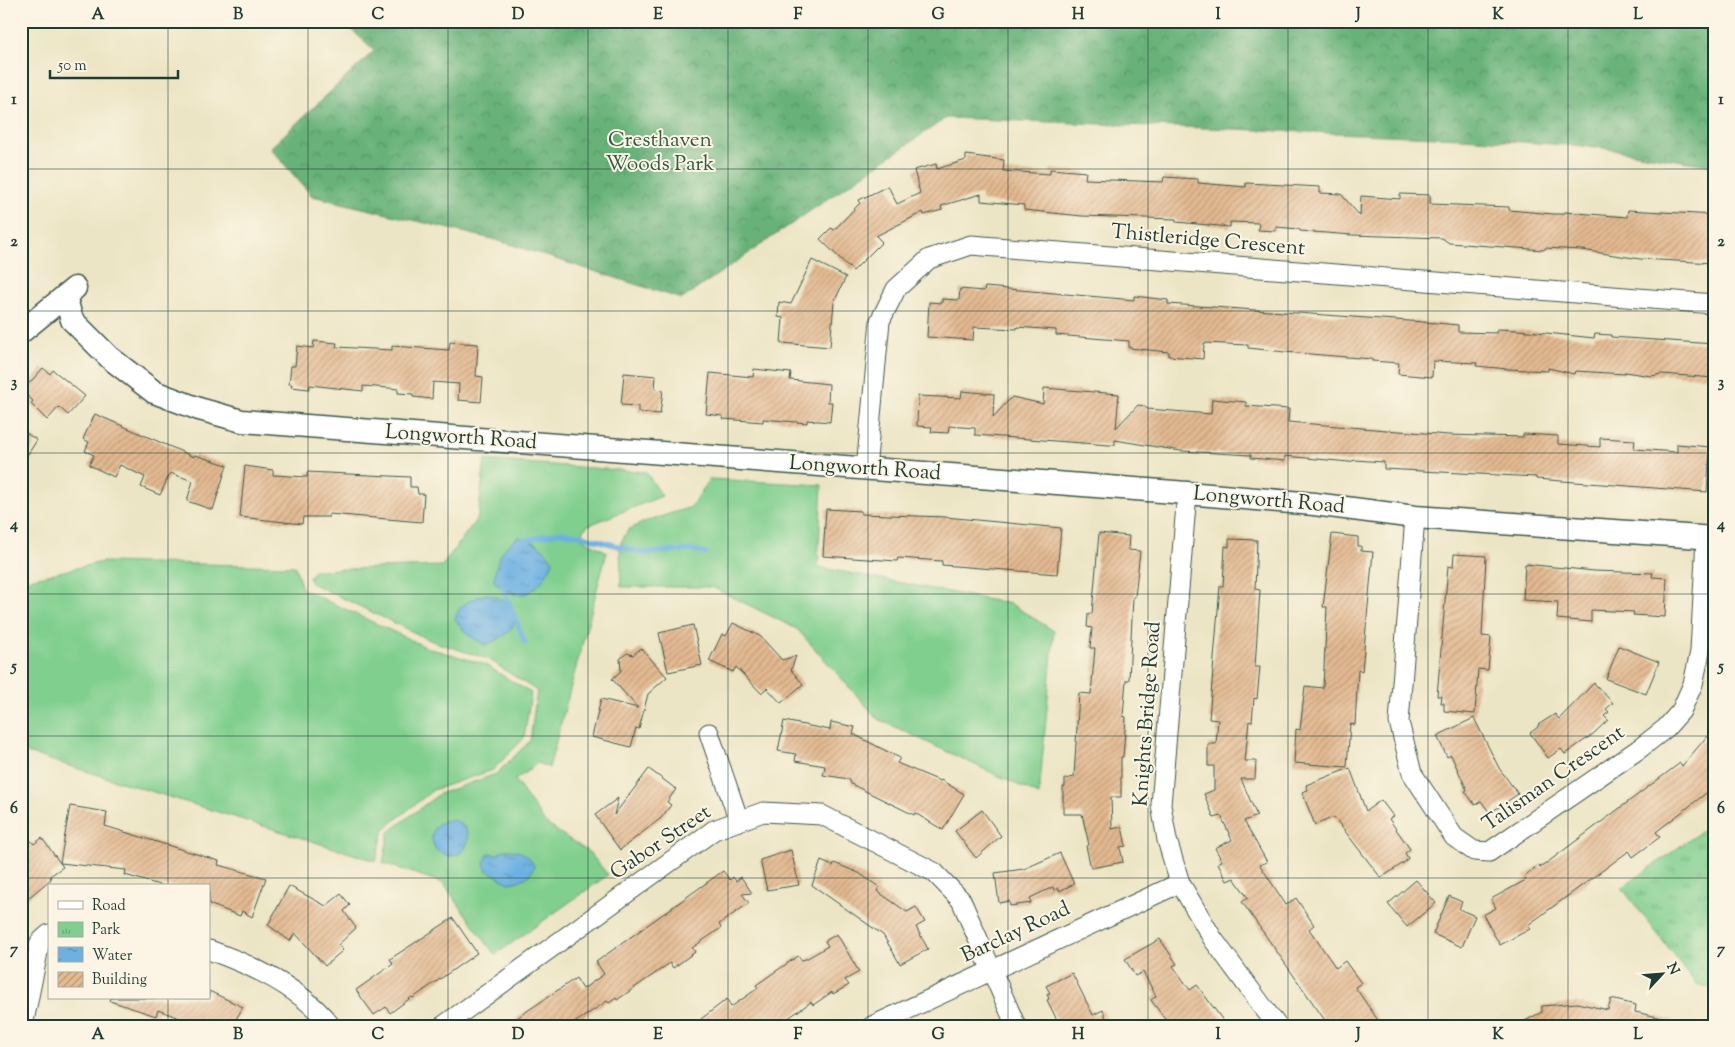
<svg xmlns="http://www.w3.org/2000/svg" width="1735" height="1047" font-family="'Sorts Mill Goudy',serif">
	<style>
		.grass { fill: #80cf8e; stroke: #508661 }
		.forest { fill: url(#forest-crowns); stroke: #447856 }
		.park { fill: url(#park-tufts); stroke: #508661 }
		.water { fill: url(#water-ripples); stroke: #46778b }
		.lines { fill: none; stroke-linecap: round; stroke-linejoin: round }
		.stream { stroke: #6cb1e2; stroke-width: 5 }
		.building { fill: url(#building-hatch) }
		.minor-casing { stroke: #3e564a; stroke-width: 21 }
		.tertiary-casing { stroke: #3e564a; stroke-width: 25 }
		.minor { stroke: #fff; stroke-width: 19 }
		.tertiary { stroke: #fff; stroke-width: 22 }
		.grid { fill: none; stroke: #1f3d34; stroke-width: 1; stroke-opacity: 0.55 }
		.labels { text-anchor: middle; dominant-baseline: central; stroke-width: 4; stroke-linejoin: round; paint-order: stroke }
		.park-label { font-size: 21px; fill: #325a46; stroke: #fcf5e5 }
		.street-label { font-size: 21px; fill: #1f3d34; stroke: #fcf5e5 }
		.neatline { fill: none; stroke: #1f3d34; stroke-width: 2 }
		.grid-label { font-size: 16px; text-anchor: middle; font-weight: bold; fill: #1f3d34 }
	</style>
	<defs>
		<pattern id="forest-crowns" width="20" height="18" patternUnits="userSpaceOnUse" patternTransform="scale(1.25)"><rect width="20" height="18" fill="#68b279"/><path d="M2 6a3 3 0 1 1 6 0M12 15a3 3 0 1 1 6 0" fill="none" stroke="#559264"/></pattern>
		<pattern id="park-tufts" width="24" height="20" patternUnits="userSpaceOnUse" patternTransform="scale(1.25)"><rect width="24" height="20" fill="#80cf8e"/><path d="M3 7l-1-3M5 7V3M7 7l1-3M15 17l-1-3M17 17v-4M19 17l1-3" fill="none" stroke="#68a975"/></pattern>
		<pattern id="water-ripples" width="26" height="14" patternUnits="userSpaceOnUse" patternTransform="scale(1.25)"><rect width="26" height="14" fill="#6cb1e2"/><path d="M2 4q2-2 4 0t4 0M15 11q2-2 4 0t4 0" fill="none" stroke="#5891b8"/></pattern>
		<pattern id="building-hatch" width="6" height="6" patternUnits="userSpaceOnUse" patternTransform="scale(1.25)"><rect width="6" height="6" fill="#e4ba91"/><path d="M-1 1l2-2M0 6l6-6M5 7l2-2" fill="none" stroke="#b89877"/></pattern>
	</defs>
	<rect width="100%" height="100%" fill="#fcf5e5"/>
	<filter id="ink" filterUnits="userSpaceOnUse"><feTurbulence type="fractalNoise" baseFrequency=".02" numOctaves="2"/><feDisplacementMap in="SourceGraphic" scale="10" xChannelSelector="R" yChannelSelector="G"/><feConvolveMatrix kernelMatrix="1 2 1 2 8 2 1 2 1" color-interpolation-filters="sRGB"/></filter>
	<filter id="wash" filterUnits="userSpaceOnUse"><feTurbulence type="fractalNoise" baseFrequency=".0096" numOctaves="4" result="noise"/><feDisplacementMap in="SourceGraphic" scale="20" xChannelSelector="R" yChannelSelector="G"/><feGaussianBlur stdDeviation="1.12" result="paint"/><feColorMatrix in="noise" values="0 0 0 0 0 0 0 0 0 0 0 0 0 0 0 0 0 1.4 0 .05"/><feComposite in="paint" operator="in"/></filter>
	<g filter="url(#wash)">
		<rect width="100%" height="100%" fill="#ece5c5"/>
		<g class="grass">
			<path d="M485 460 646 472 662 496 589 525 583 530 581 538 607 552 549 768 538 763 515 780 545 823 590 853 608 875 495 955 443 883 383 863 389 832 439 794 496 774 530 741 537 691 488 659 432 641 311 583 309 578 314 570 442 566 478 517Z"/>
			<path d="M710 479 822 485 818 567 1011 604 1054 631 1039 795 878 719 797 629 712 587H621L620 544 628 530 644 522 691 507Z"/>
			<path d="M102 562 295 566 302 589 428 648 484 664 531 693 524 738 493 770 433 790 384 829 376 861 21 751V581Z"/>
		</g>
		<path class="forest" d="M343 21H1714V166L1596 147 1461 138 946 118 682 299 496 240 312 196 270 148 374 51Z"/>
		<path class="park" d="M1714 822V989L1696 984 1622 888Z"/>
		<g class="water">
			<path d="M518 537C533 540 546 548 553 562 540 590 521 608 494 581 496 561 501 549 518 537Z"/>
			<path d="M487 594C507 597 527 616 506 634 500 639 491 642 485 645L467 634 455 619C459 603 472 599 487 594Z"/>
			<circle cx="450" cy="838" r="18"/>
			<path d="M504 850C519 850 527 852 534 866 530 879 520 881 509 883L486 870 484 863 489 853 496 855Z"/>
		</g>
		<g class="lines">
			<g class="stream">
				<path d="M522 541 561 532 583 536 642 553 695 550 706 554"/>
				<path d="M502 585 525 643"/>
			</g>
		</g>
		<g id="blocks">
			<g class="building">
				<path d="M966 155 1004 160 1003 171 1050 174V169L1086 172 1085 179 1163 182 1164 177 1198 179V183L1246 187V183L1320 187V193L1341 194 1360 216 1361 196 1400 199V194L1430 195V204L1509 207V210L1553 214H1563L1565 212 1627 217 1628 210 1714 215V263L1640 259 1582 250 1545 248 1544 250 1449 243 1442 238 1352 235 1300 231 1299 229 1276 227V231L1258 230 1259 223 1230 222V227L1176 222V219L1082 216 1024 210V205L981 201V194L941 206 942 210 924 215 923 212 876 236 882 242 853 271 820 239 831 228 834 230 860 203 859 200 888 186 897 204 920 193 914 170 936 164 937 169 966 160Z"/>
				<path d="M812 260 846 277 834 302 830 347 781 343 783 318 778 317 779 302 791 304Z"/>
				<path d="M985 287 1134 300V296L1168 300V304L1213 307 1437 323 1458 325V332L1496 333 1497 329 1518 330 1594 338 1595 334 1611 335V337L1714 344V378L1662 374 1651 376 1625 372V374L1575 371 1574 374 1548 368V371L1508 369 1476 366 1477 363 1433 361 1432 377 1398 374 1399 363 1372 361V359L1285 352 1248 348V345L1204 343 1203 359 1169 356V352L1129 348V341L1056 335V330L1017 327V329L974 327 973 340 927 337 929 302 942 303V299L959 300 960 289 984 291Z"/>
				<path d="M314 341 337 343 336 347 392 350V346L449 350 450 342 478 344 476 376 483 377 481 402 458 400 459 384 433 382 432 399 413 397V394L398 393V389L389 388 363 386V391L310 385 309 389 291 387 292 384H289L291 366H295L297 346 313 348Z"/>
				<path d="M43 368 50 374 53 370 85 396 68 415 59 407 47 420 31 404 33 401 22 391Z"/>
				<path d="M754 369 791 373 790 380 829 384 828 402H832L830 422 807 420V423L763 419V422L723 419V416L706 414 710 373 753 377Z"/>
				<path d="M624 373 656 376 655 389 663 390 660 414 638 412V406L621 405Z"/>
				<path d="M1044 388 1119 394 1116 428 1138 405 1145 406 1147 409 1211 414 1212 399 1246 402V406L1289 409 1288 422 1448 435 1523 437V434L1558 436V444L1600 447V438L1635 440 1634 449 1677 452V444L1710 447 1707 492 1536 479V477L1384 469V462L1355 460 1349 462 1285 456V461L1251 458V455L1181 451 1115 440V445H1109L975 435V428L949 426 948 433 931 432 932 427 917 426 918 396 961 398 962 391 994 394 993 417 1012 397 1043 404Z"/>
				<path d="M95 414 194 457 195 455 227 465 213 510 187 501 193 481 170 473 160 495 141 487 145 477 120 465 114 477 89 465 94 455 85 451 89 442 83 439Z"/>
				<path d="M21 430 37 440 21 465Z"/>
				<path d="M245 466 273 470V475L307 477V472L410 477V487H417L418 494H424L422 522 329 514V517H303L302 524 240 517Z"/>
				<path d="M826 509 861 511V514L945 517 1061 528 1057 574 942 565V561L898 558 897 561 823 556Z"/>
				<path d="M1099 533 1129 536 1128 550 1140 551 1135 597H1133L1129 680H1126L1123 716 1126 717 1123 757H1121V797H1111L1112 829 1122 827 1126 846 1120 847 1123 862 1091 868 1086 846 1089 845 1082 814H1063V787H1065V779L1074 777 1079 693 1091 694 1095 648H1090L1092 628 1087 627 1088 614H1092Z"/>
				<path d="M1332 534 1358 537V546H1361V551L1373 552 1362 671 1358 670 1355 725 1350 724 1347 767 1294 763 1296 729 1300 730 1305 686 1323 688 1327 607H1323Z"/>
				<path d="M1229 539 1257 540 1255 589 1260 590 1255 667H1260L1257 699 1254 698 1252 722 1249 721 1245 761H1256L1255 779H1241L1257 816 1244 821 1267 862 1260 865 1286 905 1296 898 1314 925 1309 929 1336 968 1345 961 1361 983 1355 987 1382 1026H1329L1242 902 1248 898 1234 878 1227 881 1218 863 1222 861 1215 848 1232 840 1221 816 1214 818 1204 794 1214 790V766H1208V744H1216L1218 720 1209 719 1220 586H1223L1225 546 1229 547Z"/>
				<path d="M1454 554 1486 556 1482 636 1491 637 1488 670 1478 669 1475 714 1444 711V703H1441L1442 696H1437L1448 566 1453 567Z"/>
				<path d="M1525 564 1594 571 1653 573 1652 577 1667 578 1665 617 1633 615 1634 612 1591 610V622L1557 619 1558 602 1523 600Z"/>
				<path d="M733 623 760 636 782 660 796 656 791 670 803 684 781 703 767 688 761 693 736 667 733 672 709 661 722 634 726 636Z"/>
				<path d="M693 625 702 665 668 672 659 633Z"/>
				<path d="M1619 646 1659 662 1646 694 1606 679Z"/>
				<path d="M641 648 667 677 648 694 639 729 636 728 631 747 592 737 601 699 638 708 612 679 621 671 620 659 627 653 633 655Z"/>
				<path d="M1594 683 1613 703 1606 709 1609 712 1604 716 1608 720 1592 735 1565 754 1561 749 1548 758 1530 733 1538 727V725L1555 714 1559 719Z"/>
				<path d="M1474 718 1499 768 1518 794 1490 813 1481 801 1475 805 1465 791 1467 790 1451 755 1447 757 1437 736Z"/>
				<path d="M784 721 830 730 831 722 855 727 853 734 900 758 897 763 940 781 941 780 964 794 943 830 915 813 914 815 851 784 849 779 823 775 825 766 795 761 796 754 778 751Z"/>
				<path d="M1714 728V787L1656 832 1660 837 1633 857 1629 851 1528 925 1530 929 1500 945 1483 915 1496 908 1491 899 1526 880 1524 876 1539 865 1540 868 1680 763 1682 766Z"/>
				<path d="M1350 768 1366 811 1381 800 1393 816 1389 819 1410 849 1405 853 1408 858 1405 862 1381 878 1334 817 1315 825 1302 792 1308 790 1306 785Z"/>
				<path d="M649 769 676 789 667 802 671 805 661 818 620 850 595 815 618 798 614 815Z"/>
				<path d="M70 806 107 812 105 826 219 861 218 865 266 878 252 917 242 911 240 916 209 904V886H163L125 875 126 870 60 863Z"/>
				<path d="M982 810 1001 836 976 858 955 831Z"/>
				<path d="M42 838 63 867 50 876 51 879 21 904V848L31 841 34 844Z"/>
				<path d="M791 850 799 885 767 890 760 860Z"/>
				<path d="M1060 853 1074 884 1059 891 1058 888 1054 890 1053 887 1030 898 1031 903 1010 906 1009 901 999 903 995 873 1024 869Z"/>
				<path d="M821 861 833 866 834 863 859 873 879 887 877 891 907 912 916 907 925 922 916 927 928 949 900 964 883 935 812 885Z"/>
				<path d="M723 871 730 880 733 877 736 881 741 877 752 893 742 894 749 903 719 924 721 928 692 948 695 952 673 968 670 963 617 1000 616 998 609 1003 607 1001 570 1026H505L576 978 583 989 604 974 596 962Z"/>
				<path d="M1416 880 1436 903 1407 927 1388 904Z"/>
				<path d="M289 886 326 906 341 894 350 905 344 911 356 928 338 945 343 950 325 966 295 933 290 941 268 925Z"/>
				<path d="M1449 896 1462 902 1459 909 1475 916 1462 947 1433 934Z"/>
				<path d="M453 918 477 953 413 998 412 997 390 1013 386 1007 374 1015 356 990 393 964 390 959Z"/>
				<path d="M837 934 859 972 845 980 849 985 833 994 832 992 813 1005 811 1002 777 1026H692L727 999 731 1007 758 988 756 985 798 956 801 960 806 959 828 946 825 941Z"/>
				<path d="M1160 939 1177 964 1173 966 1190 990 1197 985 1227 1026H1170L1151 1000 1156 996 1143 972 1135 976 1125 959Z"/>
				<path d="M1072 973 1093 1015 1103 1010 1109 1026H1060L1047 1000 1049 999 1047 994 1050 993 1046 986Z"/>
				<path d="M209 991 243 1007 232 1026H201L158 1010 156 1016 110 1001 111 998H209Z"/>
				<path d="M1611 999 1636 1005 1635 1012 1672 1020 1671 1026H1515L1542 1012V1006L1577 1003 1608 1010Z"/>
			</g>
		</g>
	</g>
	<g filter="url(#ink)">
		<use href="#blocks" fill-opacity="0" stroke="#3e564a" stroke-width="1"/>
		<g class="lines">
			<g class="minor-casing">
				<g id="minor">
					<path d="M866 469 880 321 896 289 929 259 971 245 1714 304"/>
					<path d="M1187 493 1161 805 1167 840 1180 883 1213 939 1277 1026"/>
					<path d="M1415 517 1399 722 1412 773 1454 837 1474 851 1489 852 1639 749 1666 728 1681 711 1693 684 1700 652 1706 538"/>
					<path d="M709 733 739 821"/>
					<path d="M209 950C252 965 302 988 331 1026"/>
					<path d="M23 1026 40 942 49 934"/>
					<path d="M443 1026 714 830 763 812 822 815 934 872 961 900 1016 1026"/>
					<path d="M872 1026 1180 883"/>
				</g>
			</g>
			<g class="tertiary-casing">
				<g id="tertiary">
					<path d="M65 296 72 320 110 358 154 392 199 409 242 421 1187 493 1314 504 1415 517 1714 538"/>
					<path d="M21 332 75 288"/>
				</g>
			</g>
			<use href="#minor" class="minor"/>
			<use href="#tertiary" class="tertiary"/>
		</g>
	</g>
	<path class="grid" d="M168 21V886M308 21V1026M448 21V1026M588 21V1026M728 21V1026M868 21V1026M1008 21V1026M1148 21V1026M1288 21V1026M1428 21V1026M1568 21V1026M21 169H1714M21 311H1714M21 453H1714M21 594H1714M21 736H1714M21 878H1714M168 998V1026"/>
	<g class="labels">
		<g class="park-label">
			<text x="660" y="141">Cresthaven<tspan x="660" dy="24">Woods Park</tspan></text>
		</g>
		<g class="street-label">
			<text transform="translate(1208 241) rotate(5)">Thistleridge Crescent</text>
			<text transform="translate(461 438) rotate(4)">Longworth Road</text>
			<text transform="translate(865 469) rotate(4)">Longworth Road</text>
			<text transform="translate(1269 501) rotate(5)">Longworth Road</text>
			<text transform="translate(1148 714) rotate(-86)">Knights Bridge Road</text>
			<text transform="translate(1554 779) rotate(-35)">Talisman Crescent</text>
			<text transform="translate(661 843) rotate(-34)">Gabor Street</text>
			<text transform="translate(1016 933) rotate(-25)">Barclay Road</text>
		</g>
	</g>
	<rect width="1735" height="1047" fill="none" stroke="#fcf5e5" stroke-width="55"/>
	<rect x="48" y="884" width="162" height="115" fill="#fcf5e5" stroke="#a4ab9e"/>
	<rect x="58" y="901" width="25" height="8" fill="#ffffff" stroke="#a4ab9e"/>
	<text x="92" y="910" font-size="15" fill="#1f3d34">Road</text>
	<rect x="58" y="922" width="25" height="15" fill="url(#park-tufts)" stroke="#a4ab9e"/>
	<text x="92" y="934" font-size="15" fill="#1f3d34">Park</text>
	<rect x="58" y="947" width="25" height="15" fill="url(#water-ripples)" stroke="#a4ab9e"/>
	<text x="92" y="960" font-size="15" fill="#1f3d34">Water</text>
	<rect x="58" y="972" width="25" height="15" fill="url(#building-hatch)" stroke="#a4ab9e"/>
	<text x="92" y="984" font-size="15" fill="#1f3d34">Building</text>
	<g transform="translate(1662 974) rotate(64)" stroke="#fcf5e5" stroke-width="4" paint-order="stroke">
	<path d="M0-4L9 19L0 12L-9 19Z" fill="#1f3d34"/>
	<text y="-8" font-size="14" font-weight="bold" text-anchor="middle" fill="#1f3d34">N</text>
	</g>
	<path d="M50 70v8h128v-8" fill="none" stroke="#1f3d34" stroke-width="2.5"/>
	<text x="58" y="70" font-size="15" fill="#1f3d34" stroke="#fcf5e5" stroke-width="4" paint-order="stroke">50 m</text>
	<rect x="28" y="28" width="1680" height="992" class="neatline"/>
	<g class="grid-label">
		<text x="98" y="19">A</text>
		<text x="238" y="19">B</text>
		<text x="378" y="19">C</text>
		<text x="518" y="19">D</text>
		<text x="658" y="19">E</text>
		<text x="798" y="19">F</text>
		<text x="938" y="19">G</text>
		<text x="1078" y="19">H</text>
		<text x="1218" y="19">I</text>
		<text x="1358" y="19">J</text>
		<text x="1498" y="19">K</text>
		<text x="1638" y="19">L</text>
		<text x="14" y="104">1</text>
		<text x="1721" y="104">1</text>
		<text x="14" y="246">2</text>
		<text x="1721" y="246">2</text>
		<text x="14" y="387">3</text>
		<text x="1721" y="387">3</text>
		<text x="14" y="529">4</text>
		<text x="1721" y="529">4</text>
		<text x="14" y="671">5</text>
		<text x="1721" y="671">5</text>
		<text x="14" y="813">6</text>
		<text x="1721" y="813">6</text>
		<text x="14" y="954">7</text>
		<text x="1721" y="954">7</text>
		<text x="98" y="1039">A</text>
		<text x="238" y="1039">B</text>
		<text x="378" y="1039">C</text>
		<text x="518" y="1039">D</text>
		<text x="658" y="1039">E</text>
		<text x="798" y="1039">F</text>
		<text x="938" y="1039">G</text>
		<text x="1078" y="1039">H</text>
		<text x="1218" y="1039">I</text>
		<text x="1358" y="1039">J</text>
		<text x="1498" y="1039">K</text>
		<text x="1638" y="1039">L</text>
	</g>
</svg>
